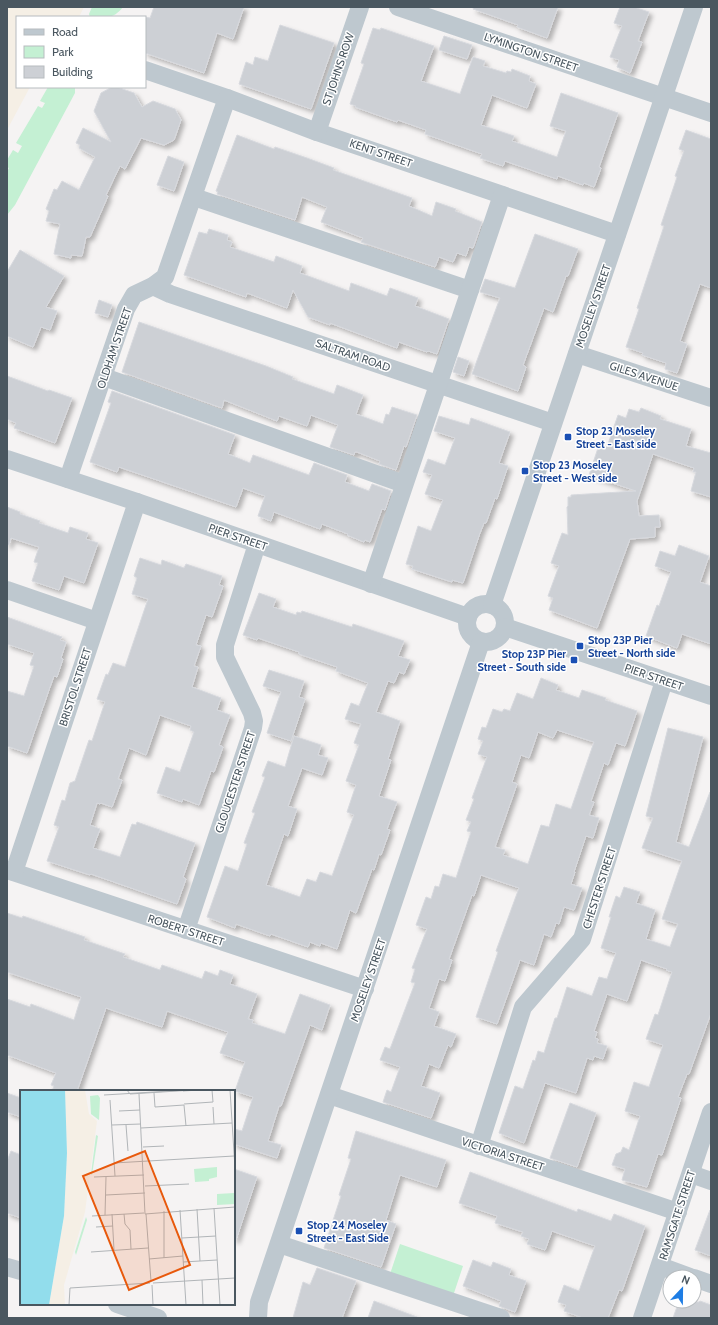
<svg xmlns="http://www.w3.org/2000/svg" width="718" height="1325" font-family="Cabin,sans-serif">
	<style>
		.green { fill: #c4f0d3 }
		.sand { fill: #f5efe5 }
		.building { fill: #cdd0d5; stroke: #d7d9de; fill-rule: evenodd; filter: url(#shadow) }
		.lines { fill: none; stroke-linecap: round; stroke-linejoin: round }
		.minor { stroke: #bec8cf; stroke-width: 18 }
		.transit-dot { fill: #1a4fb4; stroke: #fff; stroke-width: 1.5 }
		.labels { text-anchor: middle; dominant-baseline: central; stroke-width: 3; stroke-linejoin: round; paint-order: stroke }
		.street-label { font-size: 11px; fill: #4a5760; stroke: #fff }
		.transit-label { font-size: 11px; font-weight: bold; fill: #164399; stroke: #fff; text-anchor: start }
		.inset-road { fill: none; stroke: #b1b5b8; stroke-width: 1 }
		.view { fill: #e8590c; fill-opacity: 0.15; stroke: #e8590c; stroke-width: 2 }
		.inset-edge { fill: none; stroke: #4a5760; stroke-width: 2 }
	</style>
	<defs>
		<filter id="shadow"><feDropShadow dx="3.5" dy="3.5" stdDeviation="2" flood-color="#0004"/></filter>
	</defs>
	<rect width="100%" height="100%" fill="#f5f3f3"/>
	<g class="green">
		<path d="M92 7H123C113 20 105 17 90 17L89 14Z"/>
		<path d="M48 87H75V93L15 205 7 215V172L9 168 7 167V160L13 150 18 153 22 146 16 143 38 106 42 108 45 103 40 101Z"/>
		<path d="M400 1244 463 1266 452 1299 389 1277Z"/>
	</g>
	<path class="sand" d="M7 7H84L79 17H17V87H30L7 130Z"/>
	<g class="building">
		<path d="M154 7H244L233 39 217 33 204 73 145 53V17L150 18Z"/>
		<path d="M474 7H558L547 38 517 27 518 25 473 9Z"/>
		<path d="M620 7H634L649 12 638 41 642 42 630 73 617 67 619 60 610 57 622 26 614 23Z"/>
		<path d="M280 25 334 43 311 109 239 84 246 62 253 65 255 57 268 61Z"/>
		<path d="M373 28 380 30 381 28 434 46 421 81 460 94 473 57 485 61 483 66 506 73 507 71 511 72 512 69 530 76 529 81 536 84 527 108 492 95 481 125 514 136 512 141 557 157 566 131 550 126 561 93 618 113 599 167 601 168 594 187 584 183 583 185 558 176 557 179 505 161 503 166 480 158 482 154 425 134 426 130 398 120 397 122 355 107 356 106 350 104 364 64 361 63Z"/>
		<path d="M444 36 472 45 467 59 439 50Z"/>
		<path d="M112 87H117L134 93 142 107 153 101 175 109 181 120 174 140 164 145 141 138 125 169 120 166 106 195 108 196 90 237H86L82 256 71 255V258L54 254 60 224 46 221 49 211 46 209 54 189 57 190 62 181 79 190 95 157 79 148 80 145 76 143 83 128 111 142 94 111 101 93Z"/>
		<path d="M686 130 711 139V288L700 284 680 341 687 344 677 373 665 369 666 363 642 355 643 353 626 347 639 309 637 308 664 226 661 225 677 177 675 176 684 151 679 149Z"/>
		<path d="M237 135 274 149 275 147 307 158 334 168 333 170 412 198 409 206 432 216 436 202 456 209 455 211 482 222 473 248 469 247 466 256 457 253 453 262 439 257 435 267 361 242 363 238 321 222 327 207 302 197 295 220 217 194 218 192 216 191Z"/>
		<path d="M168 156 184 162 174 191 157 185Z"/>
		<path d="M209 229 228 235 227 240 232 242 230 247 274 262 276 256 302 266 300 273 349 291 351 283 387 296 390 288 418 298 415 306 449 319 437 354 428 351 427 352 399 342 397 348 330 323V325L308 317 293 290 287 308 247 293 246 297 184 275 199 232 207 234Z"/>
		<path d="M535 234 578 249 568 276H566L553 312 544 308 523 365 526 367 518 391 472 374 500 298 480 292 485 279 515 288Z"/>
		<path d="M20 250 64 276 46 307 57 311 50 330 41 327 33 347 7 336V272Z"/>
		<path d="M99 300 112 305 108 317 95 313Z"/>
		<path d="M139 322 266 366 293 377 292 379 334 394 337 385 363 395 356 414 383 424 386 414 389 415 392 407 417 415 406 447 404 446 396 470 379 464 380 461 357 452H355L354 455 330 447 338 425 311 415 307 426 279 416 277 421 224 400 222 408 122 372Z"/>
		<path d="M458 357 469 361 464 376 453 372Z"/>
		<path d="M7 376 48 391 49 390 72 398 55 443 14 428 16 423 7 419Z"/>
		<path d="M112 391 235 435 228 454 250 463 253 455 309 475 314 463 347 475 345 482 369 491 372 484 391 491 385 510 382 509 370 542 365 540 364 542 347 535 348 534 322 524 320 529 274 512 271 521 258 516 265 496 243 488 236 507 119 467 117 472 90 462 111 403 108 402Z"/>
		<path d="M641 408 661 416 660 419 691 429 686 446 711 453V497L691 491 696 472H693L694 468 653 454 637 501 639 516 659 515 660 527H655V537L630 539 597 628 549 610 553 598 548 596 559 566 551 563 562 533 568 535 567 507 568 506V497H571V495L636 491 589 475 599 445 607 447 618 415 626 418 629 409 639 412Z"/>
		<path d="M439 416 469 425 471 418 510 432 499 463 508 466 497 499 495 498 486 523H484L480 533 463 583 452 580V582L412 569 413 566 406 564 418 526 431 531 443 500 425 494 432 475 423 472 428 459 445 465 455 438 434 431Z"/>
		<path d="M7 507 20 512V514L40 521 39 523 68 533 70 527 88 533 86 539 98 543 84 583 64 576 59 590 32 581 38 563 34 562 39 547 11 538 9 545H7Z"/>
		<path d="M679 545 709 556 700 582 711 586V644L682 634 677 648 646 636 657 605 659 606 671 572 655 566 660 551 675 556Z"/>
		<path d="M140 558 161 565 162 560 184 568 186 564 222 576 219 585 223 586 212 617 206 615 196 645 201 646 194 666 198 667 192 687 221 698 217 710 230 715 219 745 223 747 214 772 211 771 199 805 183 799 182 802 157 793 166 767 180 772 194 732 190 730 191 726 160 715 146 755 129 748 118 779 122 780 112 807 101 803 100 804 97 803 90 825 100 829 93 848 120 857 132 824 136 825 137 822 195 843 183 877 186 879 177 904 91 874 90 875 47 861 59 827 54 825 62 800 65 801 70 783 75 781 89 740 92 741 105 702 97 699 106 674 108 675 113 663 125 667 148 599 132 594 137 578 134 576Z"/>
		<path d="M259 593 276 599 273 607 296 615 297 612 301 613 302 611 352 627 353 624 404 641 398 656 410 660 404 674 399 672 394 683 388 681 376 712 400 721 388 759 391 760 379 796 397 802 387 829 390 830 381 855 379 854 374 870 372 869 356 913 350 910 337 949 321 943 320 946 310 942 308 947 271 934 270 936 236 924 235 928 207 917 225 866 238 871 247 844 244 843 255 813 252 812 265 777 262 776 268 761 285 767 294 736 321 745 318 755 328 758 322 775 302 768 288 806 297 809 288 836 284 834 266 885 300 897 307 879 316 882 320 872 332 876 354 815 347 812 356 785 346 781 359 745 354 743 361 724 345 719 351 703 359 706 368 683 336 671 337 667 299 654V652L258 638 257 640 243 635Z"/>
		<path d="M7 617 62 637 60 640 66 642 61 658 63 659 57 677 54 676 50 687 27 753 7 746V691L24 696 34 666 30 665 34 653 7 644Z"/>
		<path d="M269 670 304 681 299 697 305 699 291 741 267 733 281 692 263 686Z"/>
		<path d="M541 678 558 685 556 690 579 698 582 690 606 698 605 700 637 711 625 746 616 743 608 765 604 763 591 801 594 802 589 815 599 818 593 838 586 836 574 872H575L571 884 582 888 574 910 564 907 559 924 556 923 551 937 544 934 534 965 520 960 497 1024 476 1017 498 952 496 951 519 888 481 875 474 896 472 895 449 959 452 960 445 981 439 979 429 1008 439 1012 434 1026 456 1034 451 1047 448 1045 439 1068 429 1064 421 1086 440 1093 431 1118 383 1102 387 1090 391 1092 400 1067 380 1060 385 1047 390 1049 415 983 411 982 415 969 412 968 427 929 416 925 426 897 431 899 435 886 439 887 443 874 456 878 471 832 467 831 471 822 466 820 474 799 472 798 487 757 478 754 483 741 478 739 482 727 486 728 493 709 502 712 504 709 510 711 517 693 533 699ZM557 730 594 742 571 809 556 804 549 827 541 825 528 864 503 855 505 850 495 847 517 784 512 782 521 755 529 758 538 732 553 738Z"/>
		<path d="M668 728 703 737 676 842 689 847 710 792H711V1013L689 1074H687L678 1097 681 1098 662 1155 658 1154 647 1187 622 1180 625 1169 612 1165 616 1154 621 1152 623 1147 629 1150 640 1116 625 1111 634 1082 649 1087 663 1045 646 1039 655 1014 658 1015 672 972 666 970 667 969 641 960 627 1001 607 994 594 1031 597 1032 595 1038 598 1039 597 1043 607 1046 603 1059 594 1056 593 1060 587 1058 576 1093 545 1083 524 1143 499 1133 515 1086 523 1089 533 1060 535 1061 538 1051 544 1053 555 1018H557L567 987 592 996 599 977 607 979 616 953 601 948 611 917H609L616 896 620 898 624 887 640 892 636 903 655 910 646 939 670 947 678 924 662 919 682 861 642 848 653 818 646 816Z"/>
		<path d="M7 913 22 918 23 916 85 937 84 940 125 954 123 957 160 970 162 965 202 979 205 971 218 976 220 970 233 975 230 984 257 994 248 1019 253 1020 252 1023 285 1034 300 994 330 1005 322 1030 310 1025 281 1106H279L268 1141 281 1145 277 1158 234 1144V1129L242 1131 253 1097 235 1091 245 1062 220 1053 228 1032 167 1011 162 1027 106 1008 77 1091H52L54 1086 51 1085 56 1073 7 1055V999L30 1007 31 1004 74 1020 81 997 7 972Z"/>
		<path d="M7 1093 21 1098V1117L7 1112Z"/>
		<path d="M570 1103 596 1113 577 1167 550 1158Z"/>
		<path d="M356 1131 446 1160 437 1187 400 1175 386 1220 396 1224 381 1267 324 1248 341 1196 339 1195 351 1159 348 1158Z"/>
		<path d="M11 1151 21 1155V1218L7 1213V1161Z"/>
		<path d="M234 1169 257 1177 236 1240H234Z"/>
		<path d="M470 1172 577 1212 578 1209 611 1221 614 1214 645 1226 622 1291 619 1290 608 1318H583L564 1311 566 1305 558 1302 564 1285 579 1291 595 1246 552 1231 545 1250 527 1244 529 1239 521 1236 523 1232 495 1223 497 1216 459 1203Z"/>
		<path d="M710 1210H711V1256L695 1250Z"/>
		<path d="M473 1260 491 1267 493 1262 511 1269 509 1275 526 1281 515 1312 499 1306 501 1301 463 1286Z"/>
		<path d="M317 1268 356 1281 342 1318H293L303 1282 310 1285Z"/>
		<path d="M374 1301 417 1317V1318H368Z"/>
		<path d="M679 1301 699 1302 700 1301 711 1305V1318H673Z"/>
	</g>
	<g class="lines">
		<g class="minor">
			<path d="M398 7 711 113"/>
			<path d="M145 70 227 98 317 132 617 234"/>
			<path d="M317 132 360 7"/>
			<path d="M194 197 470 290"/>
			<path d="M153 286 170 294 553 423"/>
			<path d="M577 354 711 398"/>
			<path d="M104 377 404 484"/>
			<path d="M7 459 137 502 468 617"/>
			<path d="M68 479 126 309 134 295 153 286 165 277 227 98"/>
			<path d="M371 584 502 195"/>
			<path d="M7 590 97 621"/>
			<circle cx="486" cy="623" r="19"/>
			<path d="M492 605 694 7"/>
			<path d="M505 627 711 696"/>
			<path d="M7 870 365 989"/>
			<path d="M14 872 137 502"/>
			<path d="M186 930 253 728 254 721 252 713 225 657V645L257 544"/>
			<path d="M329 1095 678 1212"/>
			<path d="M479 1146 523 1007 582 939 664 681"/>
			<path d="M691 1174 711 1181"/>
			<path d="M279 1244 501 1318"/>
			<path d="M660 1266 690 1277"/>
			<path d="M7 1267 21 1271"/>
			<path d="M694 1278 711 1284"/>
			<path d="M117 1304 158 1318"/>
			<path d="M258 1318 259 1302 481 642"/>
			<path d="M642 1318 711 1112"/>
		</g>
	</g>
	<g class="transit-dot">
		<rect x="564" y="433" width="8" height="8" rx="2"/>
		<rect x="521" y="467" width="8" height="8" rx="2"/>
		<rect x="576" y="642" width="8" height="8" rx="2"/>
		<rect x="570" y="656" width="8" height="8" rx="2"/>
		<rect x="295" y="1227" width="8" height="8" rx="2"/>
	</g>
	<g class="labels">
		<g class="street-label">
			<text transform="translate(531 52) rotate(19)">LYMINGTON STREET</text>
			<text transform="translate(338 69) rotate(-71)">ST JOHNS ROW</text>
			<text transform="translate(381 153) rotate(19)">KENT STREET</text>
			<text transform="translate(593 306) rotate(-71)">MOSELEY STREET</text>
			<text transform="translate(114 348) rotate(-71)">OLDHAM STREET</text>
			<text transform="translate(353 355) rotate(19)">SALTRAM ROAD</text>
			<text transform="translate(644 376) rotate(18)">GILES AVENUE</text>
			<text transform="translate(238 537) rotate(19)">PIER STREET</text>
			<text transform="translate(654 677) rotate(19)">PIER STREET</text>
			<text transform="translate(75 687) rotate(-72)">BRISTOL STREET</text>
			<text transform="translate(235 782) rotate(-72)">GLOUCESTER STREET</text>
			<text transform="translate(599 888) rotate(-72)">CHESTER STREET</text>
			<text transform="translate(186 930) rotate(18)">ROBERT STREET</text>
			<text transform="translate(368 980) rotate(-71)">MOSELEY STREET</text>
			<text transform="translate(503 1154) rotate(18)">VICTORIA STREET</text>
			<text transform="translate(677 1215) rotate(-72)">RAMSGATE STREET</text>
		</g>
		<g class="transit-label">
			<text x="576" y="431">Stop 23 Moseley<tspan x="576" dy="13">Street - East side</tspan></text>
			<text x="533" y="465">Stop 23 Moseley<tspan x="533" dy="13">Street - West side</tspan></text>
			<text x="588" y="640">Stop 23P Pier<tspan x="588" dy="13">Street - North side</tspan></text>
			<text x="566" y="654" text-anchor="end">Stop 23P Pier<tspan x="566" dy="13">Street - South side</tspan></text>
			<text x="307" y="1225">Stop 24 Moseley<tspan x="307" dy="13">Street - East Side</tspan></text>
		</g>
	</g>
	<g transform="translate(20 1090)">
		<rect width="215" height="215" fill="#f5f3f3"/>
		<path d="M78 5 80 8 79 30 71 24 70 6ZM76 45 78 46 72 85 71 84ZM197 77V87L189 89V91L175 92 174 79ZM214 103 215 114 197 115V104ZM66 127 67 130 56 165 55 162Z" fill="#c4f0d3"/>
		<path d="M45 0H65L69 24 77 31 65 122 44 195 45 215H29L44 126 47 63Z" fill="#f5efe5"/>
		<path d="M0 0H45L47 63 44 126 29 215H0Z" fill="#92ddec"/>
		<path class="inset-road" d="M107 0 110 4 173 0M210 0 215 78M163 1 179 0M134 3 135 17 164 15 166 36M119 4 125 124 215 117M84 5 167 0M90 10 95 86M164 14 193 12 192 0M193 17 194 34M99 21 120 20M92 35 121 34M106 35 108 61M121 38 212 33M123 57 144 56M94 73 214 66M74 87 124 85M125 96 169 94M86 105 125 103M194 118 200 215M177 119 180 171M160 120 166 215M144 121V168M92 124 94 160M104 124 105 134 110 140 111 159M126 124 131 191M85 125 86 87M72 126 124 123M76 137 93 136M162 148 196 146M71 162 128 158M129 169 163 166M163 172 197 170M182 190 183 215M133 193 215 188M132 195 133 215M49 215 50 198 130 193"/>
		<path class="view" d="M125 61 170 175 109 200 63 86Z"/>
		<rect width="215" height="215" class="inset-edge"/>
	</g>
	<rect width="718" height="1325" fill="none" stroke="#4a5760" stroke-width="16"/>
	<rect x="16" y="16" width="130" height="72" fill="#ffffff" stroke="#b7bcbf"/>
	<rect x="24" y="29" width="20" height="6" fill="#bec8cf" stroke="#b7bcbf"/>
	<text x="52" y="36" font-size="12" fill="#4a5760">Road</text>
	<rect x="24" y="46" width="20" height="12" fill="#c4f0d3" stroke="#b7bcbf"/>
	<text x="52" y="56" font-size="12" fill="#4a5760">Park</text>
	<rect x="24" y="66" width="20" height="12" fill="#cdd0d5" stroke="#b7bcbf"/>
	<text x="52" y="76" font-size="12" fill="#4a5760">Building</text>
	<g transform="translate(682 1289) rotate(22)"><circle r="19" fill="#ffffff" stroke="#b7bcbf"/>
	<path d="M0-3L7 15L0 10L-7 15Z" fill="#1e7de4"/>
	<text y="-6" font-size="11" font-weight="bold" text-anchor="middle" fill="#4a5760">N</text>
	</g>
</svg>
